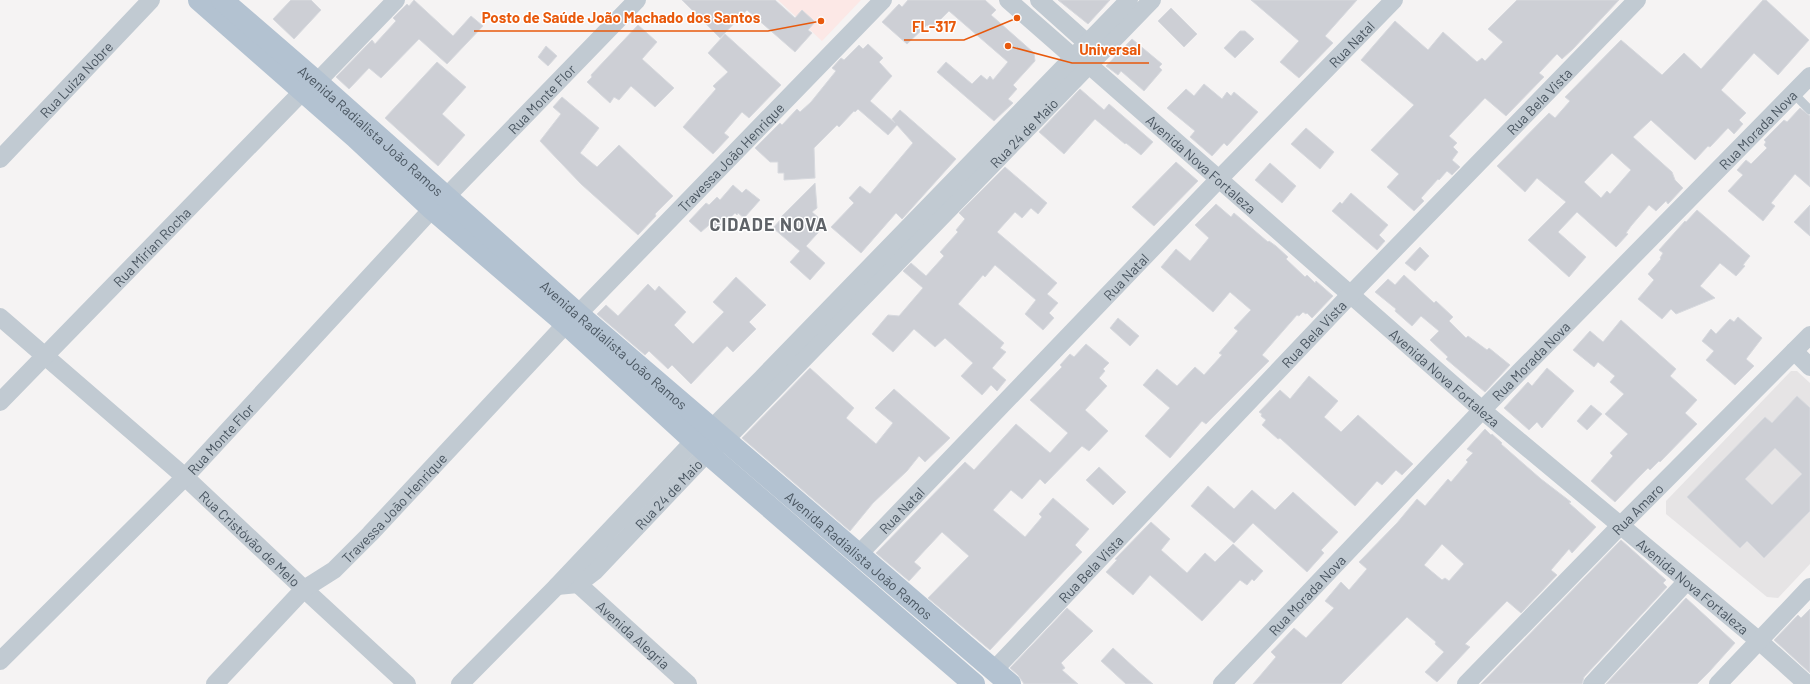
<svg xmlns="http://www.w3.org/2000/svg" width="1810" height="684" font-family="Barlow,sans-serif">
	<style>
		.education { fill: #e6e4e5 }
		.medical { fill: #fce8e6 }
		.building { fill: #cdcfd5; stroke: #d7d9de; fill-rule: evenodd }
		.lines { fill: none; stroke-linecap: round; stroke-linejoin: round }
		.lane { stroke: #c1cad2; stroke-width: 9 }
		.street { stroke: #c1cad2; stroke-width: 18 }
		.primary { stroke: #b3c2d1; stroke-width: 22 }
		.labels { text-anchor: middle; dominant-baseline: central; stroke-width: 3; stroke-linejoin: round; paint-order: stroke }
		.street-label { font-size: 14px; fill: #4a5661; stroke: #fff }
		.district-label { font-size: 18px; font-weight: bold; letter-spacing: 1px; fill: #5f6368; stroke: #fff }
		.leader { fill: none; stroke: #e8590c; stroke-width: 1.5 }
		.callout-dot { fill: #e8590c; stroke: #fff; stroke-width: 1.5 }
		.callout-label { font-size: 15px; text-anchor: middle; font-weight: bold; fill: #e8590c; stroke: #fff; stroke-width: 3; stroke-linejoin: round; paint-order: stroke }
	</style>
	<rect width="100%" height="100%" fill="#f5f3f3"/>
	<path class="education" d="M1791 371H1797L1810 383V564L1778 598 1767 597 1666 514V501Z"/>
	<path class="medical" d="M778 0H861L822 41Z"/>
	<g class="building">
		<path d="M291 0H311L321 10 294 39 273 19Z"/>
		<path d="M414 0 453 36 471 16 483 26 447 64 419 39 381 78 369 68 349 89 336 77 372 40 375 44 396 21 393 18 407 4 409 6Z"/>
		<path d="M682 0H775L795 18 802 10 815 22 808 30 812 33 795 52 747 10 720 38Z"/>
		<path d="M908 0H985L996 10 991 15 1034 53 1035 61 1013 85 1017 89 1008 99 1013 103 994 121 937 72 946 62 972 84 981 75 987 80 990 76 993 80 1008 62 949 11 931 29 927 25 907 44 882 22 899 4 902 7Z"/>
		<path d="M1058 0H1110L1088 24Z"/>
		<path d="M1251 0H1357L1325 36 1333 43 1299 78 1280 62 1299 41Z"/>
		<path d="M1517 0H1619L1573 49 1562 59 1557 54 1539 73 1544 77 1506 116 1485 98 1449 136 1457 143 1453 147 1458 152 1452 160 1460 167 1452 175 1447 171 1439 180 1438 179 1421 198 1424 201 1414 211 1387 187 1399 174 1371 150 1414 105 1361 60 1395 21 1428 50 1443 32 1477 62 1482 58 1485 61 1503 42 1488 29Z"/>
		<path d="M1763 0H1766L1809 40 1778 75 1754 53 1721 90 1746 113 1739 120 1743 124 1734 134 1728 128 1710 147 1708 146 1695 160 1651 120 1633 137 1672 172 1675 180 1683 188 1668 204 1666 201 1656 211 1649 205 1631 226 1626 233 1628 234 1616 247 1577 212 1558 232 1586 257 1569 277 1528 240 1566 202 1537 178 1525 192 1497 166 1549 113 1555 118 1570 101 1565 97 1621 40 1662 75 1684 53 1701 69ZM1612 153 1631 170 1610 194 1607 191 1601 198 1584 182Z"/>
		<path d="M1171 8 1197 34 1184 47 1158 21Z"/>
		<path d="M638 25 657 42 642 59 674 88 655 107 631 86 619 100 614 97 610 103 587 82 592 77 591 75Z"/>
		<path d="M1240 31H1245L1254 39 1235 58 1224 48Z"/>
		<path d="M725 34 781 85 749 118 742 112 724 133 729 137 713 154 683 127 716 89 713 86 728 72 708 53Z"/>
		<path d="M1132 39 1162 64 1159 67 1162 70 1144 91 1121 71 1118 75 1106 66Z"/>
		<path d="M868 44 883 58 879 62 892 76 870 101 895 123 892 119 900 110 956 159 902 219 896 213 861 253 831 227 854 203 849 198 860 186 870 194 913 143 897 125 888 135 858 109 855 112 854 111 839 127 837 125 814 148 815 178 784 180V173H778V162H770L755 148 780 123 782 125 797 109 800 112 811 102 836 71 832 68 841 58 844 60 859 45 863 49Z"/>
		<path d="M546 46 557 56 548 66 538 57Z"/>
		<path d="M437 62 466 87 442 114 465 135 438 166 385 118Z"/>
		<path d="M1204 84 1222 99 1227 92 1231 96 1234 92 1258 112 1227 146 1224 143 1212 156 1190 137 1195 131 1167 108 1186 89 1194 96Z"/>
		<path d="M1080 89 1104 110 1109 104 1153 142 1141 155 1126 143 1125 144 1095 119 1064 154 1039 132Z"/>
		<path d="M562 97 599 128 580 153 597 167 619 145 673 196 655 214 656 216 638 235 581 184 540 141 561 114 553 107Z"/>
		<path d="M1800 108 1810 116V187L1795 174 1771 203 1775 206 1763 221 1728 191 1743 175 1737 170 1746 160 1751 164 1767 148 1764 145 1766 142 1764 140 1784 120 1787 122Z"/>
		<path d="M1306 128 1334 152 1320 169 1291 144Z"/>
		<path d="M1176 162 1198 181 1154 226 1132 207Z"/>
		<path d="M1270 163 1296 186 1282 203 1255 180Z"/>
		<path d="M1005 167 1047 203 1038 214 1031 208 1022 218 1015 212 997 232 1057 283 1047 294 1058 303 1049 313 1054 318 1043 330 1025 314 1036 300 995 265 985 277 983 275 958 304 1004 343 1000 348 1006 352 992 368 1006 380 997 391 991 385 982 395 961 376 973 363 945 338 935 347 914 329 893 352 872 334 888 315 899 316 923 288 903 271 911 263 926 276 944 256 940 252 958 232 956 230 965 219 959 213Z"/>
		<path d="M815 183 817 208 812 212 826 224 806 246 825 263 810 280 790 262 800 251 773 228 781 219 780 218Z"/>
		<path d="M733 185 742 193 746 189 760 200 744 218 738 213 737 215 735 213 717 232 709 225 701 232 689 221 706 203 709 205 717 197 720 200Z"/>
		<path d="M1351 193 1388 225 1379 235 1385 241 1377 250 1332 211 1340 202 1342 204Z"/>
		<path d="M1216 204 1231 217 1234 213 1268 242 1269 241 1276 246 1288 257 1286 259 1305 277 1307 275 1315 283 1316 281 1333 296 1312 318 1307 313 1306 314 1303 312 1299 316 1297 315 1262 355 1269 361 1206 424 1202 421 1170 458 1145 436 1170 408 1143 385 1157 369 1177 386 1195 367 1204 375 1222 355 1219 353 1238 331 1234 328 1251 310 1230 292 1213 312 1161 267 1176 249 1190 261 1209 238 1195 225Z"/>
		<path d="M1810 205V236L1794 222Z"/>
		<path d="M1697 210 1750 256 1743 265 1745 266 1736 276 1720 263 1700 286 1715 298 1676 314 1671 309 1662 319 1638 299 1654 280 1648 274 1661 259 1660 258 1663 253 1659 250 1685 221 1686 222Z"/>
		<path d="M1420 247 1429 256 1415 271 1405 263Z"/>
		<path d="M1404 275 1434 303 1436 301 1453 317 1449 321 1466 338 1468 336 1487 350 1489 348 1510 365 1485 392 1446 359 1448 357 1430 340 1439 331 1421 316 1412 326 1395 311 1396 309 1375 292 1388 279 1395 285Z"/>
		<path d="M736 277 766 305 749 322 756 329 733 352 727 346 691 384 672 365 668 369 649 351 645 355 597 314 606 305 618 316 648 284 655 291 659 286 686 312 674 325 693 344 724 312 713 302Z"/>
		<path d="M1738 317 1762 338 1746 359 1754 366 1735 385 1706 360 1714 351 1702 341 1711 329 1716 334 1730 319 1734 322Z"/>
		<path d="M1118 318 1139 336 1130 346 1110 328Z"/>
		<path d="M1621 320 1676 369 1670 376 1697 400 1685 413 1697 424 1660 462 1659 461 1650 470 1648 468 1638 478 1615 502 1591 481 1613 456 1610 453 1628 434 1605 414 1624 394 1610 382 1615 376 1598 362 1594 367 1573 350 1590 331 1603 342Z"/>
		<path d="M1086 344 1109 363 1103 369 1105 371 1099 378 1107 386 1085 410 1108 431 1089 451 1082 446 1045 484 1040 479 1022 499 1011 490 993 510 1025 537 1042 517 1039 514 1053 498 1089 529 1075 545 1082 552 990 650 928 598 969 556 942 532 914 562 921 568 909 581 876 553 965 462 974 470 1016 424 1050 453 1068 433 1030 400 1062 367 1060 365 1070 354 1074 357Z"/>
		<path d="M810 368 854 408 846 418 876 444 893 423 875 408 894 389 950 438 925 462 919 456 907 471 873 503 850 531 742 438Z"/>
		<path d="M1547 368 1574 391 1542 428 1537 422 1529 430 1504 408 1528 382 1532 386Z"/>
		<path d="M1309 376 1338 401 1324 417 1341 432 1358 415 1413 464 1402 475 1396 470 1382 485 1377 481 1355 506 1280 438 1278 439 1262 425 1266 420 1261 416 1262 414 1259 412 1280 390 1290 399Z"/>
		<path d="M1797 396 1810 408V511L1764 558 1747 541 1740 548 1687 497 1765 417 1772 423ZM1775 448 1802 474 1772 505 1745 479Z"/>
		<path d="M1591 405 1602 414 1587 430 1577 421Z"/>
		<path d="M1485 429 1491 435 1492 434 1502 443 1501 444 1541 479 1571 502 1569 503 1596 527 1572 553 1569 549 1551 570 1557 575 1521 613 1507 601 1465 644 1470 647 1437 682 1425 672 1444 652 1435 644 1436 642 1407 617 1341 684H1253L1276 657 1271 652 1294 628 1306 638 1334 608 1325 601 1341 582 1349 590 1367 569 1359 562 1397 523 1417 499 1425 506 1448 479 1451 482 1468 462 1466 460 1473 453 1467 449ZM1442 544 1464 564 1449 581 1445 578 1442 580 1424 565Z"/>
		<path d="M1099 467 1126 492 1113 505 1086 480Z"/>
		<path d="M1208 486 1234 509 1252 490 1275 510 1293 492 1338 532 1321 550 1324 553 1307 572 1253 523 1234 543 1191 506Z"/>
		<path d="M1151 522 1170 539 1161 550 1187 573 1205 553 1215 562 1233 544 1263 571 1254 581 1252 579 1247 585 1240 580 1202 621 1150 575 1133 595 1106 572 1117 560 1115 559Z"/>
		<path d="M1621 540 1666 580 1663 583 1667 587 1584 677 1582 684H1481Z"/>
		<path d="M1686 598 1735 643 1709 672 1697 684H1606Z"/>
		<path d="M1067 608 1093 631 1061 663 1065 668 1062 670 1078 684H1024L1018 675 1010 668Z"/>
		<path d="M1810 609V673L1774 640 1798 615 1801 618Z"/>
		<path d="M1113 648 1138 671 1153 684H1126L1101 661Z"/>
	</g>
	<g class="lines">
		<path class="lane" d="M1793 93 1810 110"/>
		<g class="street">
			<path id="s1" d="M1008 0 1073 57 1089 65 1482 410 1758 640 1807 684"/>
			<path d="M1039 0 1087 43 1088 54"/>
			<path d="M317 82 396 0"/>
			<path id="s2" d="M0 159 151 0"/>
			<path id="s3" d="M446 197 637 0"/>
			<path id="s4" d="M578 314 883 0"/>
			<path id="s5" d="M0 317 185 477 304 589 407 684"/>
			<path d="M1794 351 1810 367"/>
			<path id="s6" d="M0 402 302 92"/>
			<path id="s7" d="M859 554 1219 179 1394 0"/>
			<path id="s8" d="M578 584 688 684"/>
			<path id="s9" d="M557 586 578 584 595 571 707 453 724 441 1152 0"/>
			<path id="s10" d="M0 661 185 477 432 209"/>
			<path id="s11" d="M994 670 1351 294 1637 0"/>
			<path id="s12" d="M215 684 304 589 334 570 370 534 566 324"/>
			<path d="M460 684 557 586 694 441 711 429 762 378 1129 0"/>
			<path id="s13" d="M1222 684 1482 410 1810 76"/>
			<path id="s14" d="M1466 684 1621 525 1810 335"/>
			<path d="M1592 684 1687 581"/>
			<path d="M1718 684 1810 587"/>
		</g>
		<g class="primary">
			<path d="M199 0 355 137 432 209 566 324 707 453 974 684"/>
			<path id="s15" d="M222 0 317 82 578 314 1010 684"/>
		</g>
	</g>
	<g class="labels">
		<g class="street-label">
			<text stroke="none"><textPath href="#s7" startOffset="709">Rua Natal</textPath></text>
			<text stroke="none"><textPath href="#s2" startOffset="110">Rua Luiza Nobre</textPath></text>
			<text stroke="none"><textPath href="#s3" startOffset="137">Rua Monte Flor</textPath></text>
			<text stroke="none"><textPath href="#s11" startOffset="788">Rua Bela Vista</textPath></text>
			<text stroke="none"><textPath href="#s13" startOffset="771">Rua Morada Nova</textPath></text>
			<text stroke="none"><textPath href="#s15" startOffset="198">Avenida Radialista João Ramos</textPath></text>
			<text stroke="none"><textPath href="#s9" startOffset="656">Rua 24 de Maio</textPath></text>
			<text stroke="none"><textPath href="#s4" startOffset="219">Travessa João Henrique</textPath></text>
			<text stroke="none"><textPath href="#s1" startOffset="254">Avenida Nova Fortaleza</textPath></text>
			<text stroke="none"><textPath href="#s6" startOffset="217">Rua Mirian Rocha</textPath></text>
			<text stroke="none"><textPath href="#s7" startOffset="385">Rua Natal</textPath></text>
			<text stroke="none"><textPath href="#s11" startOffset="464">Rua Bela Vista</textPath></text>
			<text stroke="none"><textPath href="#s15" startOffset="522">Avenida Radialista João Ramos</textPath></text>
			<text stroke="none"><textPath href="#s13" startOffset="447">Rua Morada Nova</textPath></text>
			<text stroke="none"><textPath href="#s1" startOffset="578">Avenida Nova Fortaleza</textPath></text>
			<text stroke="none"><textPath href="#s10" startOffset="313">Rua Monte Flor</textPath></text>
			<text stroke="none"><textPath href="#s9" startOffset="149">Rua 24 de Maio</textPath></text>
			<text stroke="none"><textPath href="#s12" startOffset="252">Travessa João Henrique</textPath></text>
			<text stroke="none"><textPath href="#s14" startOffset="245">Rua Amaro</textPath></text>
			<text stroke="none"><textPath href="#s7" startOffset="61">Rua Natal</textPath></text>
			<text stroke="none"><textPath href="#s5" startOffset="334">Rua Cristóvão de Melo</textPath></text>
			<text stroke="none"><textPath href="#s15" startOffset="845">Avenida Radialista João Ramos</textPath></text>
			<text stroke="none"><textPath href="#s11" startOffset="140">Rua Bela Vista</textPath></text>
			<text stroke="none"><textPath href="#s1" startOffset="902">Avenida Nova Fortaleza</textPath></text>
			<text stroke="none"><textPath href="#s13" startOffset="123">Rua Morada Nova</textPath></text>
			<text stroke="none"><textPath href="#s8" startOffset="75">Avenida Alegria</textPath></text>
		</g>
		<g class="district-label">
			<text x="769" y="224">CIDADE NOVA</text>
		</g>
	</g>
	<path class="leader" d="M821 21L768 31H474M1017 18L964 40H904M1008 46L1072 63H1149"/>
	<g class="callout-dot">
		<circle cx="821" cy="21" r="4"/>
		<circle cx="1017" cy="18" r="4"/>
		<circle cx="1008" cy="46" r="4"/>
	</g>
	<g class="callout-label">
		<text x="621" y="23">Posto de Saúde João Machado dos Santos</text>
		<text x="934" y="32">FL-317</text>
		<text x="1110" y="55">Universal</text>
	</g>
</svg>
